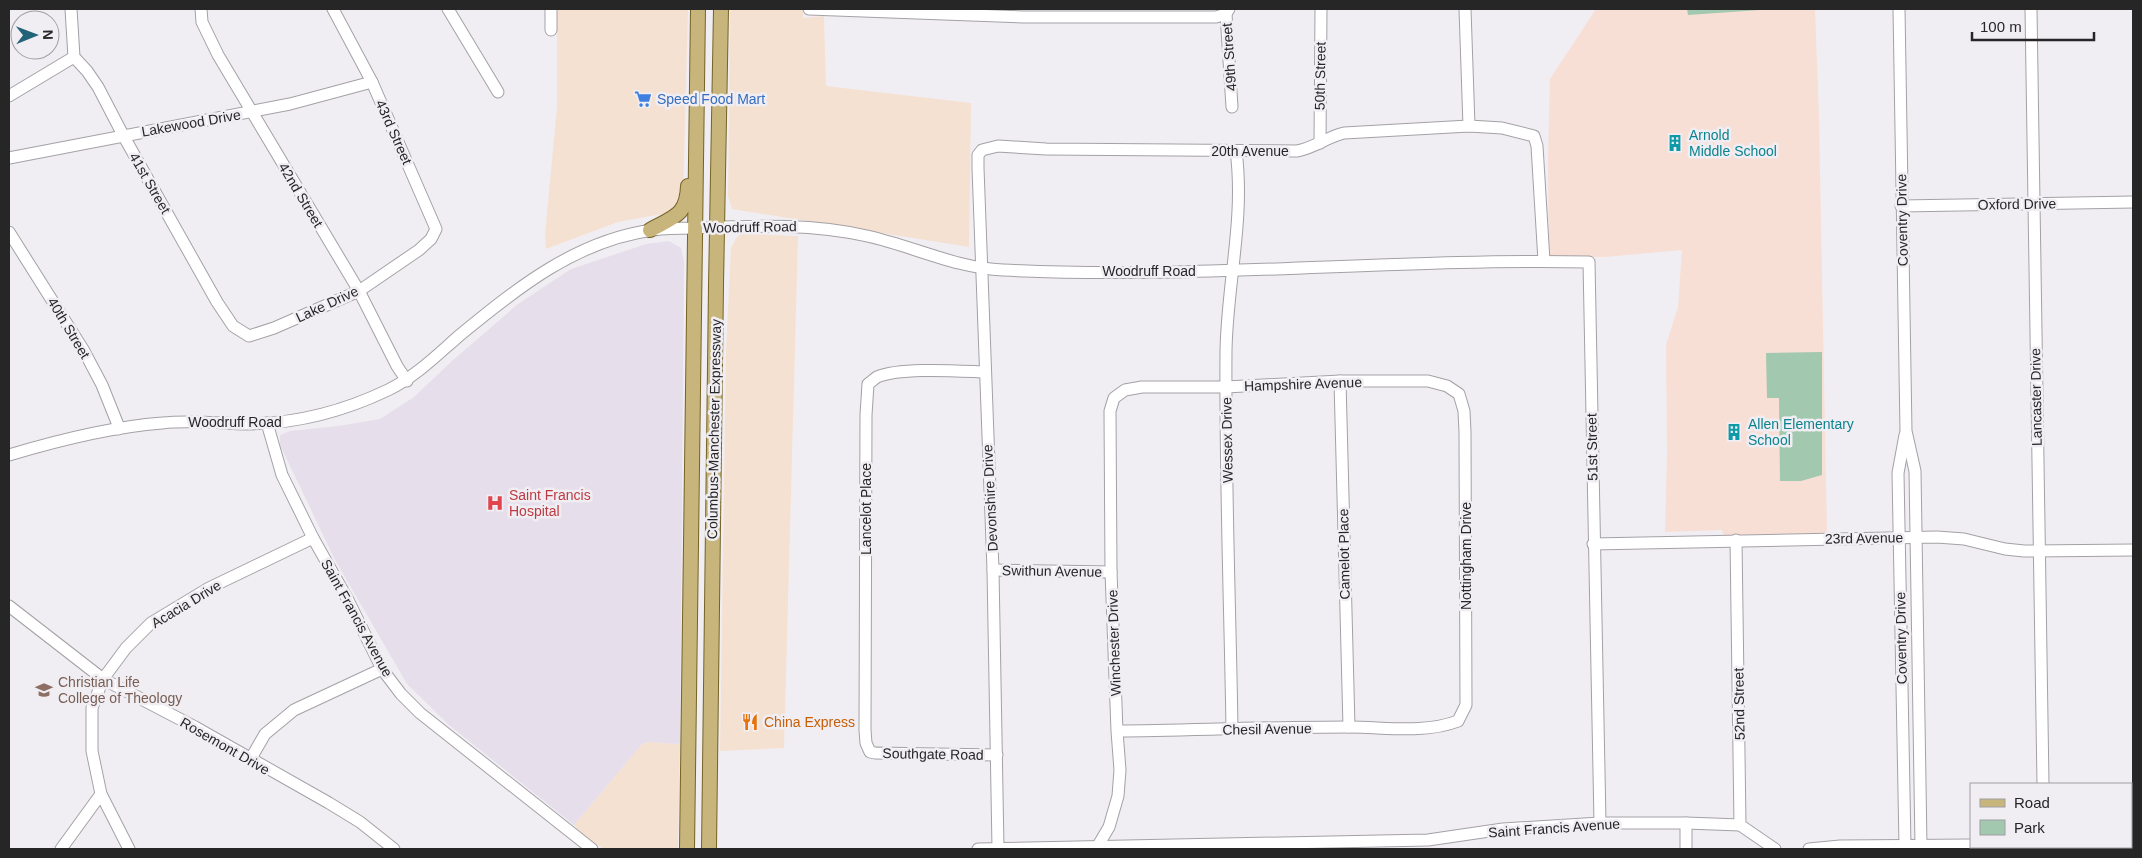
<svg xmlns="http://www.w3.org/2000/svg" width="2142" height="858" font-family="Helvetica,sans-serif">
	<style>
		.commercial { fill: #f5e1d2 }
		.built { fill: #e6dfeb }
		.education { fill: #f7dfd5 }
		.green { fill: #a2c8af }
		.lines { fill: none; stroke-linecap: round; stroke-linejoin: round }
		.minor-casing { stroke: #a4a1a6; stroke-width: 13 }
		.major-casing { stroke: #766325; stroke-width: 16 }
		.minor { stroke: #fff; stroke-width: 11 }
		.major { stroke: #c7b57c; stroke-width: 14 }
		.labels { text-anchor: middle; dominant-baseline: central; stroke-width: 5; stroke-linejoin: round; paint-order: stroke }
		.street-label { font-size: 14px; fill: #272627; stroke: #f0eef3 }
		.shop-label { font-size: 14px; fill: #366cbe; stroke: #f0eef3; text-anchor: start }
		.culture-label { font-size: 14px; fill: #0d838f; stroke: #f0eef3; text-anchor: start }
		.health-label { font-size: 14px; fill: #be3a42; stroke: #f0eef3; text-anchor: start }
		.education-label { font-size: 14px; fill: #785e54; stroke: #f0eef3; text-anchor: start }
		.food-label { font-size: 14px; fill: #c56008; stroke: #f0eef3; text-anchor: start }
	</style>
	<rect width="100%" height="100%" fill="#f0eef3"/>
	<g class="commercial">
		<path d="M557 9H688L683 199 673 212 618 222 546 249 545 235 557 107Z"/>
		<path d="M730 9H803V18L824 16 826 86 971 103 969 247 732 209 728 196Z"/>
		<path d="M741 234 798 236 784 748 720 751 726 350 731 248 736 238Z"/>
		<path d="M649 742 680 744 678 849H604L587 839 574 825 642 744Z"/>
	</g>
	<path class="built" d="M669 241 681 248 684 261 680 744 649 742 642 744 574 825 449 725 407 684 335 560 280 445V435L290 431 338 426 380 419 414 397 453 360 518 304 571 269 646 244Z"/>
	<path class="education" d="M1596 9H1815L1819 120 1827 535 1724 536 1722 530 1665 532 1667 453 1666 345 1678 307 1682 250 1605 257H1549L1548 158 1550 79Z"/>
	<g class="green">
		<path d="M1687 9H1774L1688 15Z"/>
		<path d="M1822 352V475L1801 481H1780L1779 398H1767L1766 353Z"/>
	</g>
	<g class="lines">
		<g class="minor-casing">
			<g id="minor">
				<path d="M71 9 74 57 87 71 98 87 123 135 217 302 233 326 249 336 274 328 359 291 419 250 431 239 436 229 372 82 333 9"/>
				<path d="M201 9 202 22 218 55 359 291 397 366 407 381"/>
				<path d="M448 9 498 92"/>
				<path d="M809 9 1024 17H1216L1226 14"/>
				<path d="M1229 9 1226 14 1232 107"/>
				<path d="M1465 9 1469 126"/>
				<path d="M1899 9 1906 431 1915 471 1921 846"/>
				<path d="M2031 9 2043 784"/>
				<path d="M551 30V9"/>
				<path d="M9 96 74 57"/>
				<path d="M1320 143 1321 9"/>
				<path d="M9 158 290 104 372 82"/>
				<path d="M1901 206 2133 202"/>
				<path d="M9 232 84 351 102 385 118 425V429"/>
				<path d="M984 372C958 371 900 367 877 377 874 379 871 382 868 384L866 415 865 730 866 743 870 752 875 753 997 755"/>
				<path d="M1340 381 1349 727"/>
				<path d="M267 423 282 475 313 538 348 600 382 669 401 694 420 713 592 849"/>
				<path d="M9 455C59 440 110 427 162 423 190 420 217 423 245 424 296 424 342 412 388 390 415 377 437 355 460 335 517 288 577 240 653 230 667 228 681 228 694 228 753 226 810 223 867 236 913 246 955 268 1003 270 1197 280 1395 258 1589 262L1600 823"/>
				<path d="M1736 540 1740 825 1775 849"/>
				<path d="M1593 544 1937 537 1964 539 2005 549 2024 551 2133 550"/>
				<path d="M993 570 1111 572"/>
				<path d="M9 606 103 679 195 727 329 803 360 822 394 849"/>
				<path d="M1232 729C1230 603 1225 477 1226 351 1227 284 1245 218 1236 151"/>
				<path d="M250 760 265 734 294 710 382 669"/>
				<path d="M1905 846 1898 473 1905 435"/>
				<path d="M998 848 993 570 978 168V155L982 150 998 146 1046 149 1297 151C1314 148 1327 137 1344 133L1469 126 1502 128 1534 136 1537 146 1544 261"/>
				<path d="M61 849 101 794"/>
				<path d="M129 849 101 794 92 751V708L103 679 126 648 151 623 209 588 313 538"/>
				<path d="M978 849 1428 840 1503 829 1600 823H1686L1740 825"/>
				<path d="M1096 849 1109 827 1118 796 1120 770 1117 731 1111 572 1110 411 1114 398 1125 390 1142 387H1226L1340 381H1428L1447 386 1459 394 1464 411 1465 432 1466 705 1458 721C1424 734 1385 727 1349 727 1272 727 1194 730 1117 731"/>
				<path d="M1686 849V823"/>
				<path d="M1809 849 1840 846 1971 845"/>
			</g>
		</g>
		<g class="major-casing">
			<g id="major">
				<path d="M650 230C673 217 687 216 688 186"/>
				<path d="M687 849 698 9"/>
				<path d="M709 849 716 285 721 9"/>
			</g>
		</g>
		<use href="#minor" class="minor"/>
		<use href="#major" class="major"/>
	</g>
	<defs>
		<g id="supermarket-bare" transform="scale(1.35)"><path d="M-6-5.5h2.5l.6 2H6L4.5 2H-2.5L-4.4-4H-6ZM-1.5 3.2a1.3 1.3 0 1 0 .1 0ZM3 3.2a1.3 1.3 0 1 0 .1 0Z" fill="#3f7fe0" stroke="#f0eef3" stroke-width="2.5" paint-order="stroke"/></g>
		<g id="building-bare" transform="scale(1.35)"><path d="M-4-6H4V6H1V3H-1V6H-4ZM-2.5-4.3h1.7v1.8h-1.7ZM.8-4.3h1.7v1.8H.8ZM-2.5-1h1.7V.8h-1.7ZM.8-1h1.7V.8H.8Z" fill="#0f9aa8" stroke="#f0eef3" stroke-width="2.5" paint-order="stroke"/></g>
		<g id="hospital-bare" transform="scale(1.35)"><path d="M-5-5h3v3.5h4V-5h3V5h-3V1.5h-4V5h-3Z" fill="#e0444e" stroke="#f0eef3" stroke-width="2.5" paint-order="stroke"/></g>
		<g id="school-bare" transform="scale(1.35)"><path d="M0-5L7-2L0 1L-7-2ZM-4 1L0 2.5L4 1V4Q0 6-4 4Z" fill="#8d6e63" stroke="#f0eef3" stroke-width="2.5" paint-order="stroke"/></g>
		<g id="restaurant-bare" transform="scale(1.35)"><path d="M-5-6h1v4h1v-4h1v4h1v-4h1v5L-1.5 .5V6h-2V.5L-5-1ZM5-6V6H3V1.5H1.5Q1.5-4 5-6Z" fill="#e8710a" stroke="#f0eef3" stroke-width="2.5" paint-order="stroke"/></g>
	</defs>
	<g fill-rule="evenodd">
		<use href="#supermarket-bare" x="643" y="99"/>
		<use href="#building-bare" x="1675" y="143"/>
		<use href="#building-bare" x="1734" y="432"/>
		<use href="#hospital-bare" x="495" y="503"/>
		<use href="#school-bare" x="44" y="690"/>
		<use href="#restaurant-bare" x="750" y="722"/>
	</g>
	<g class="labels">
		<g class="street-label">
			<text transform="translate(1229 57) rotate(-94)">49th Street</text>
			<text transform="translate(1320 76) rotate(-89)">50th Street</text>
			<text transform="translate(191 123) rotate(-10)">Lakewood Drive</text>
			<text transform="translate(394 132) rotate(66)">43rd Street</text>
			<text x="1250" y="151">20th Avenue</text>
			<text transform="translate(150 183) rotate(60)">41st Street</text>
			<text transform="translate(301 195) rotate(59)">42nd Street</text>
			<text transform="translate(2017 204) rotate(-1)">Oxford Drive</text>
			<text transform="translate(1902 220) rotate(-91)">Coventry Drive</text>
			<text transform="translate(750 227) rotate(-1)">Woodruff Road</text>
			<text x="1149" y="271">Woodruff Road</text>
			<text transform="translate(327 304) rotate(-25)">Lake Drive</text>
			<text transform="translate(69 328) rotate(59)">40th Street</text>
			<text transform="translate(1303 384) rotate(-2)">Hampshire Avenue</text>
			<text transform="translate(2036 397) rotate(-91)">Lancaster Drive</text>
			<text x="235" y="422">Woodruff Road</text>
			<text transform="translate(714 429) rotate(-89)">Columbus-Manchester Expressway</text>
			<text transform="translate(1227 440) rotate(-91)">Wessex Drive</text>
			<text transform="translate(1592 447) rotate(-91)">51st Street</text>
			<text transform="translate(990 498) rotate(-93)">Devonshire Drive</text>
			<text transform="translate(866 509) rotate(-90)">Lancelot Place</text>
			<text transform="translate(1864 538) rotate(-1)">23rd Avenue</text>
			<text transform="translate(1344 554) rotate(-91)">Camelot Place</text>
			<text transform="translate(1466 556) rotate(-90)">Nottingham Drive</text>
			<text transform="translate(1052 571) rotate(1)">Swithun Avenue</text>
			<text transform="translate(186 604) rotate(-31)">Acacia Drive</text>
			<text transform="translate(357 618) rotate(61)">Saint Francis Avenue</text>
			<text transform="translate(1901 638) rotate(-91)">Coventry Drive</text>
			<text transform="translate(1114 643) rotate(-92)">Winchester Drive</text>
			<text transform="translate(1739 704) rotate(-91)">52nd Street</text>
			<text transform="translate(1267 729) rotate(-1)">Chesil Avenue</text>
			<text transform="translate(225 746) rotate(30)">Rosemont Drive</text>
			<text transform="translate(933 754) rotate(1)">Southgate Road</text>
			<text transform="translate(1554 828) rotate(-4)">Saint Francis Avenue</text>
		</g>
		<g class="shop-label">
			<text x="657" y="99">Speed Food Mart</text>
		</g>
		<g class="culture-label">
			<text x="1689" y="135">Arnold<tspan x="1689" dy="16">Middle School</tspan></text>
			<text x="1748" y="424">Allen Elementary<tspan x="1748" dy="16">School</tspan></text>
		</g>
		<g class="health-label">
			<text x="509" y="495">Saint Francis<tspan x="509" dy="16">Hospital</tspan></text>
		</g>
		<g class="education-label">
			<text x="58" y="682">Christian Life<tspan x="58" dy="16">College of Theology</tspan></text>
		</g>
		<g class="food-label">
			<text x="764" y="722">China Express</text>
		</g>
	</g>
	<rect width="2142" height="858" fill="none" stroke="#272627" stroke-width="20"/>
	<rect x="1970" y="783" width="162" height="65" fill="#f0eef3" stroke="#a09ea1"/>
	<rect x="1980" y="799" width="25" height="8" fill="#c7b57c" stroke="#a09ea1"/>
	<text x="2014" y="808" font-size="15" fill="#272627">Road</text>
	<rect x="1980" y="820" width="25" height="15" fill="#a2c8af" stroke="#a09ea1"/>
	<text x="2014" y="833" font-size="15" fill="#272627">Park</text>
	<g transform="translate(35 35) rotate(89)"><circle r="24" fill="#f0eef3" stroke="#a09ea1"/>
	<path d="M0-4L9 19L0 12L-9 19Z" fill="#236378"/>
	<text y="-8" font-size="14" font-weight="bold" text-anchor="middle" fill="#272627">N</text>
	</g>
	<path d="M1972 32v8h122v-8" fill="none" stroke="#272627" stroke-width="2.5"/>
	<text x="1980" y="32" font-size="15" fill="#272627" stroke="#f0eef3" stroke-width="4" paint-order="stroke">100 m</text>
</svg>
